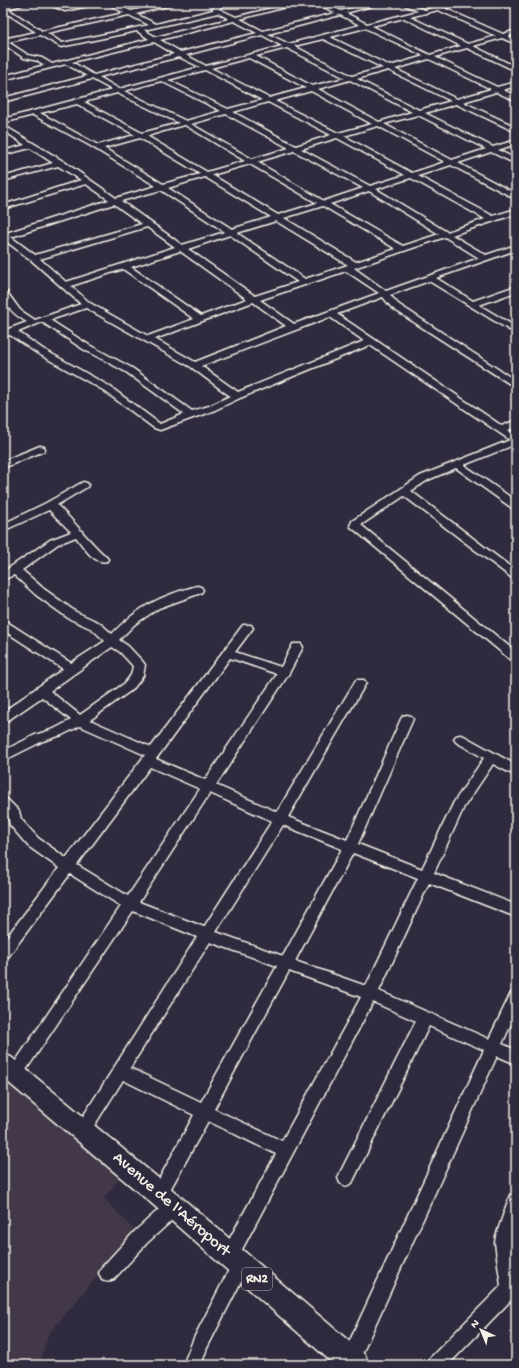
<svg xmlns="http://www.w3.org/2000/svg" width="519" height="1368" font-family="'Gochi Hand',sans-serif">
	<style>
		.built { fill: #423748 }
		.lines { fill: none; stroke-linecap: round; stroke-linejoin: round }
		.minor-casing { stroke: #f4f1e8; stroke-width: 3 }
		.highway-casing { stroke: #f4f1e8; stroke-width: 3 }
		.minor { fill: #2f2a3d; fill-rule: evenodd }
		.highway { fill: #2f2a3d; fill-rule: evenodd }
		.labels { text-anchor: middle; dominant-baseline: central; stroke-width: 3.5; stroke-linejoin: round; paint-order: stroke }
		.shield { fill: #2f2a3d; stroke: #b9b5b5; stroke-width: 1 }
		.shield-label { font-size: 13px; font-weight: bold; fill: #f4f1e8 }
		.near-street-label { font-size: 17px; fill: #f4f1e8; stroke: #2f2a3d }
	</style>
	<rect width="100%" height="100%" fill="#2f2a3d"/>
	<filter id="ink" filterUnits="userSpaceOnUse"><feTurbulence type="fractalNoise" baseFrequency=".025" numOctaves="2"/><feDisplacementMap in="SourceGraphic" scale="8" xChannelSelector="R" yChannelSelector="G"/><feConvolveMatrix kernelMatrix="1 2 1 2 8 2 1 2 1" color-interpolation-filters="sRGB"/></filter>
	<g filter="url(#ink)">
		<path class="built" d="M3 1077 121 1177 104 1198 135 1231 48 1335 40 1365H3Z"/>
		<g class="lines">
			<g class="minor-casing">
				<g id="minor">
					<path d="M18 3H28L8 9 42 31 124 13 107 3H115L131 11 168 3H179L136 14 156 24 213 10V8L218 3H225L219 9 236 17 291 3H301L240 19 263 31 335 13 317 3H325L341 11 372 3H382L346 13 367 24 418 11 400 3H408L425 10 452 3H462L444 8 503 34 516 30V34L508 36 516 40V44L502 38 473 46 516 67V71L467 48 435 57 497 87 516 82V86L503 90 516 96V101L496 92 463 102 516 127V132L456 104 425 113 493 147 516 140V144L498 150 516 159V164L491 152 458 163 516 194V199L451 165 418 176 493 216 516 209V214L452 235 486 255 516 245V250L436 278 473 301 516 286V292L479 305 516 327V334L429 281 390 295 398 304 516 381V388L392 308 383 297 337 314 502 426 516 420V427L508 430 516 436V444L464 465 516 501V509L512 508 456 468 428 480 411 491 516 571V579L512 578 404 496 361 525 516 652V662L512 661 350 526 352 521 420 476 510 440 370 345 240 398 215 410 160 430 154 428 103 390 37 353 10 335 3 337V331L27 322C15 315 3 306 3 290L6 291 20 310 35 320 81 304 31 260 3 239V233H6L109 200 86 184 3 209V205L81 180 58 166 3 181V177L53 163 30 148 3 155V151L25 145 3 130V125L63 161 116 198 156 186 89 145 33 115 3 123V119L112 90 92 79 3 102V98L87 76 66 64 3 80V76L45 65 38 61 24 58 3 44V39L36 32 3 11 4 7ZM438 10 496 36 468 44 410 17ZM218 13 229 19 156 37 144 30ZM129 15 149 25 62 43 47 33ZM340 15 360 25 289 44 268 34ZM404 18 461 46 430 55 372 26ZM234 21 257 33 181 52 160 40ZM365 28 424 56 390 66 330 37ZM137 31 149 39 52 64 42 58 28 55 8 42 40 35 61 47ZM262 35 282 46 206 66 186 55ZM323 39 383 68 352 76 294 46ZM154 42 174 54 94 75 72 62ZM287 48 345 78 312 86 256 56ZM179 57 200 67 119 89 99 77ZM249 58 306 88 269 98 211 68ZM429 59 491 89 457 99 395 69ZM205 70 262 100 228 109 168 80ZM388 70 451 101 419 110 357 79ZM350 80 412 112 379 122 318 89ZM161 81 221 111 186 121 124 91ZM311 91 372 124 338 133 275 101ZM117 93 179 123 142 133 84 102ZM268 102 331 135 296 146 233 112ZM77 104 135 135 98 145 40 113ZM226 114 289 148 252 159 191 124ZM418 115 486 149 452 160 384 124ZM184 125H185L245 161 207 172 147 136ZM378 126 445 162 412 173 344 136ZM140 138 200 174 163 184 104 148ZM337 138 405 175 370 186 301 149ZM294 151 363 188 324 201 257 162ZM250 164 317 203 278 215 212 175ZM205 177 271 217 232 229 168 188ZM411 178 485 219 447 232 376 189ZM161 190 225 232 182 245 121 201ZM369 191 439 234 403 246 330 204ZM114 204 142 224 35 255 11 237ZM323 206 396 249 356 262 284 218ZM276 221 348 265 305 279 237 233ZM147 227 175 247 66 282 40 259ZM230 235 298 282 255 296 188 249ZM445 237 479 258 386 291 354 268ZM180 251 247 299 201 316 131 267ZM123 269 194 319 148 336 90 303 71 286ZM346 271 379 293 294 324 260 300ZM253 302 286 326 195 362 155 339ZM86 308 191 367 230 396 209 406 192 411 132 368 89 345 50 320ZM330 317 364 341 238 392 201 366ZM42 322 83 349 126 372 184 414 160 424 109 386 43 349 18 332Z"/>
					<path d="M45 3C53 3 60 7 67 7 79 6 90 3 102 3L65 11Z"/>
					<path d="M40 446 44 447 45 449 44 451 3 468V461Z"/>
					<path d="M83 482 87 483 88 485 87 487 57 505C72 519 83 534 97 548 100 552 105 555 108 559L107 561C94 565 83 546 76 537L58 544 22 570 44 589 76 612 100 623 112 634C138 607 160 596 197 586L201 587 203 590 201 593 159 608 135 624 119 640 128 646 143 662 145 665 143 676 133 689 90 720 151 747 243 625H251L253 628 235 652 281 667 293 644H301L303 647 288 675 216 785 277 812 356 680H364L366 683 288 817 347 840 401 719 403 716 407 715 411 716 413 719 358 844 422 869 454 802 484 758 456 742 454 739 456 736 460 735 464 736 516 765V776L493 764 464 807 434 873 516 905V917L429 883 379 991 489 1039 511 993 516 991V1013L502 1044 516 1050V1064L497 1056 357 1365H343L341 1360 484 1050 429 1026 352 1183 346 1186 340 1183 338 1178 340 1173 416 1021 373 1002 238 1257 241 1256 247 1258 250 1264 207 1348 201 1365H183L194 1338 233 1262 230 1263 224 1261 221 1255 224 1249 276 1154 208 1121 165 1199 159 1202 153 1199 151 1194 194 1115 123 1080 89 1134 83 1136 77 1134 75 1129 197 937 133 911 20 1079 15 1081 10 1079 7 1074 121 906 70 874 8 957 3 959V942L59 868 28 846 10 825 8 816 3 811V798L8 800 19 811 21 819 38 838 66 858 145 755 80 726 62 735 43 741 3 761V751L35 735 54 729 71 720 42 697 7 721 3 722V712L63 669 3 630V621L7 622 71 663 105 641 92 629 68 618 36 595 14 575 3 580V572L50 540 71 532 49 510 3 531V524L46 503ZM112 647 120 652 133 666 131 675 125 683 80 715 50 691ZM230 658 277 674 205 780 156 759ZM150 767 200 789 128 896 77 865ZM210 793 272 821 204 927 139 902ZM283 825 342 849 283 956 216 932ZM353 853 418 878 366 986 295 961ZM210 942 277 966 201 1102 130 1068ZM289 971 361 997 282 1141 214 1109Z"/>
					<path d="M516 1193V1226L511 1243 516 1272V1295L448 1365H426L429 1359 501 1286 495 1243 496 1236 510 1195Z"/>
					<path d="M174 1199 180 1201 182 1207 180 1213 147 1243 114 1279 108 1281 102 1279 99 1273 102 1267 135 1231 168 1201Z"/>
				</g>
			</g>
			<g class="highway-casing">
				<path id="highway" d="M3 1054 11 1057 168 1186 365 1355 369 1365H335L150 1202 3 1078Z"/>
			</g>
			<use href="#minor" class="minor"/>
			<use href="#highway" class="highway"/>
		</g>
	</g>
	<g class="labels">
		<rect class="shield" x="242" y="1268" width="30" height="22" rx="3"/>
		<g class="shield-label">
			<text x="257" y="1279">RN2</text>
		</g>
		<g class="near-street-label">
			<text transform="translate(171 1205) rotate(41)">Avenue de l'Aéroport</text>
		</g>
	</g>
	<rect width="519" height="1368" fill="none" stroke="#2f2a3d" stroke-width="16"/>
	<rect x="8" y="8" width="503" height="1352" fill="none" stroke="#f4f1e8" stroke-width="1.5" filter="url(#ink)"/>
	<g transform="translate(481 1330) rotate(316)" stroke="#2f2a3d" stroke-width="3" paint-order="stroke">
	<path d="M0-3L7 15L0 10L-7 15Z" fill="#f4f1e8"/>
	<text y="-6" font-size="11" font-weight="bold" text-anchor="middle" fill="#f4f1e8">N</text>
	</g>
</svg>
